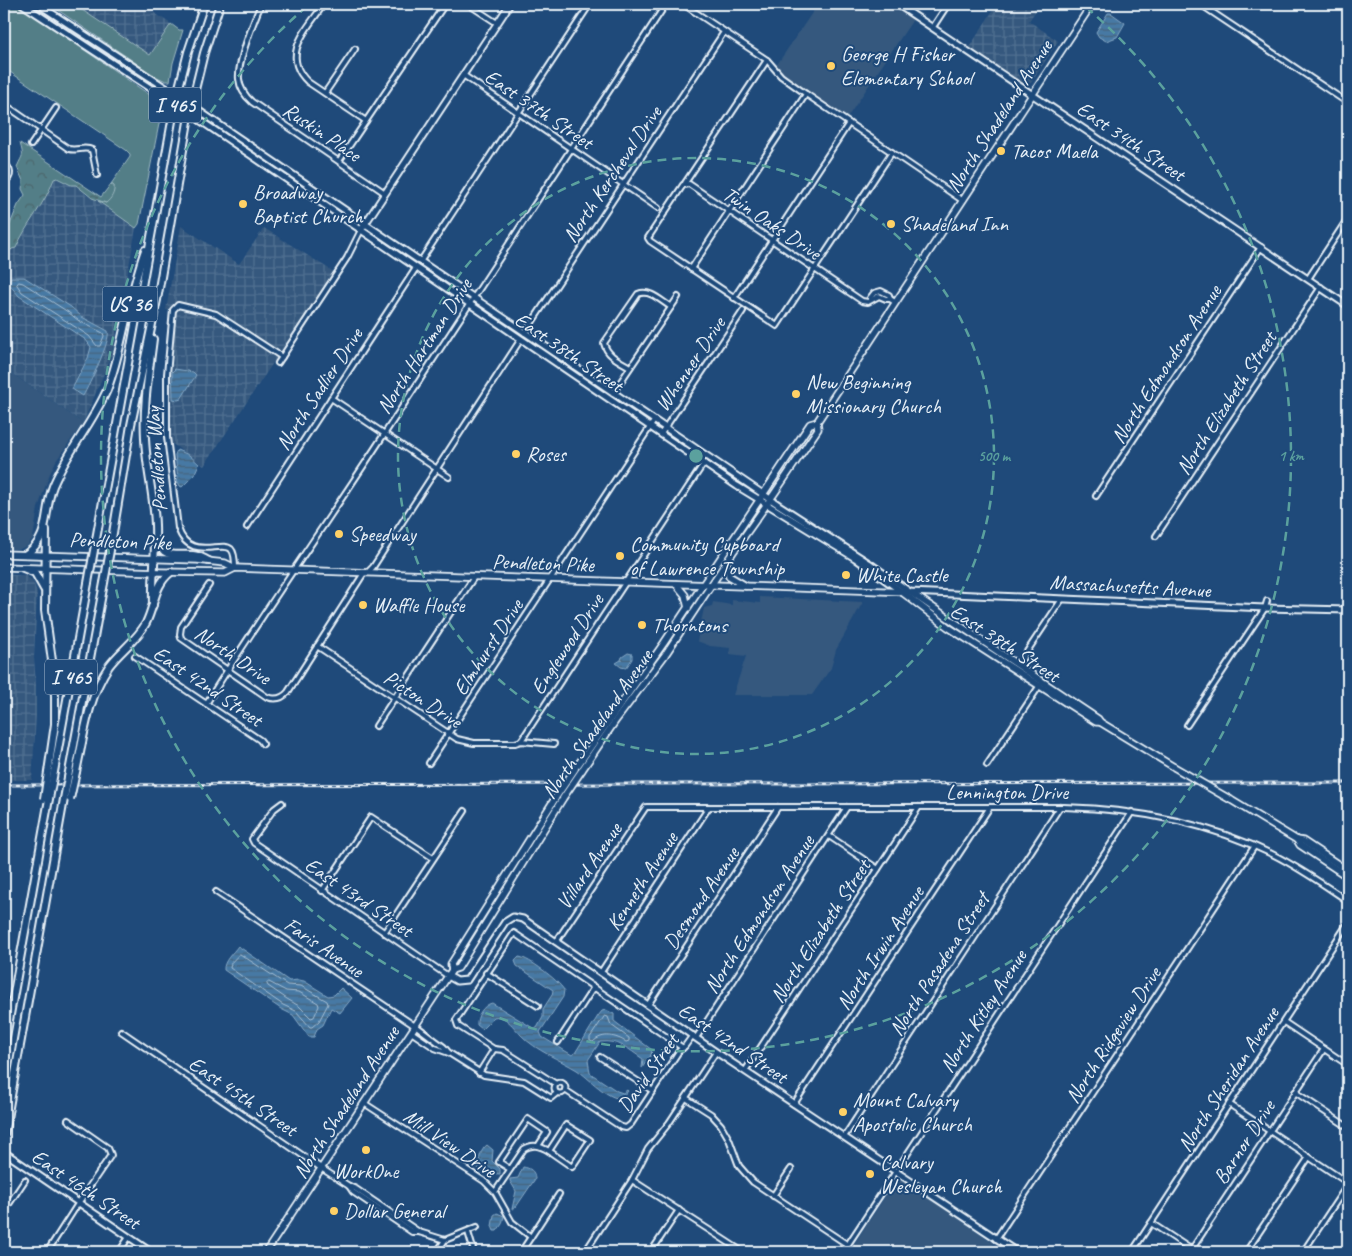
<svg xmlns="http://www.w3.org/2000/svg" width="1352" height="1256" font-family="Caveat,sans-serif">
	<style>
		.built { fill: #34587e }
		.industrial { fill: url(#industrial-grid) }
		.grass { fill: #527e87; stroke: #9db8c0 }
		.forest { fill: url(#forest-crowns); stroke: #9db8c0 }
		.water { fill: url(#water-rules); stroke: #87a9c6 }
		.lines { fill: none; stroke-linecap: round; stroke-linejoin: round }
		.shore { stroke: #a8c1d6; stroke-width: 1 }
		.street-casing { stroke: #e8f1f8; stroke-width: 8 }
		.secondary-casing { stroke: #e8f1f8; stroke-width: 9 }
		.primary-casing { stroke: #e8f1f8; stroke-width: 9 }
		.highway-casing { stroke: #e8f1f8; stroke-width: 10 }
		.street { stroke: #1f4a7a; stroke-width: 4 }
		.secondary { stroke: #1f4a7a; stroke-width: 5 }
		.primary { stroke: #1f4a7a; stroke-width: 5.5 }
		.highway { stroke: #1f4a7a; stroke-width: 6 }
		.rail-casing { stroke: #e8f1f8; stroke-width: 3 }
		.rail { stroke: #1f4a7a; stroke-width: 1; stroke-dasharray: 4; stroke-linecap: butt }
		.secondary-bridge-casing { stroke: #e8f1f8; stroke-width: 9; stroke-linecap: butt }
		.primary-bridge-casing { stroke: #e8f1f8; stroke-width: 9; stroke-linecap: butt }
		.highway-bridge-casing { stroke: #e8f1f8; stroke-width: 10; stroke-linecap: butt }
		.secondary-bridge { stroke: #1f4a7a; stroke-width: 5 }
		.primary-bridge { stroke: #1f4a7a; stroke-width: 5.5 }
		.highway-bridge { stroke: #1f4a7a; stroke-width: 6 }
		.ring { fill: none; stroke: #5ba19e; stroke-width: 2.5; stroke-dasharray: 9 6 }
		.poi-dot { fill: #ffd166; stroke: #1f4a7a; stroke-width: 2 }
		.labels { text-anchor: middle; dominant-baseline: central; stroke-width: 4; stroke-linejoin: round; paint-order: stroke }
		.shield { fill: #1f4a7a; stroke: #acbfd2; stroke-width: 1 }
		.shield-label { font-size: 20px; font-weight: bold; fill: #e8f1f8 }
		.poi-label { font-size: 21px; fill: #e8f1f8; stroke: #1f4a7a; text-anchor: start }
		.street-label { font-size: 21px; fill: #e8f1f8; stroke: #1f4a7a }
		.centre { fill: #5ba19e; stroke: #1f4a7a; stroke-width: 2.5 }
		.ring-label { font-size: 15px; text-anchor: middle; font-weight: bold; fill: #5ba19e; stroke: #1f4a7a; stroke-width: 4; stroke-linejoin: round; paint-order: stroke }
	</style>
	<defs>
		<pattern id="industrial-grid" width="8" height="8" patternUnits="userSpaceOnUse" patternTransform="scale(1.25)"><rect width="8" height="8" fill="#34587e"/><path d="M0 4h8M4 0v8" fill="none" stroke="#517091"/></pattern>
		<pattern id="forest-crowns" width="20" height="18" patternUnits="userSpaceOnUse" patternTransform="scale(1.25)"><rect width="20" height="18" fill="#527e87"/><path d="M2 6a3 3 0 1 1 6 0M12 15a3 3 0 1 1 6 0" fill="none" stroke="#4d666c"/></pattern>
		<pattern id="water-rules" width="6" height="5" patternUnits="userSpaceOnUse" patternTransform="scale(1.25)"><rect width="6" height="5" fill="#4779a4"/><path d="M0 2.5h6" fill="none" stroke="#47637c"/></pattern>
	</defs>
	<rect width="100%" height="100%" fill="#1f4a7a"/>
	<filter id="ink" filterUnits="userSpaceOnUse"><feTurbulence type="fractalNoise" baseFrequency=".02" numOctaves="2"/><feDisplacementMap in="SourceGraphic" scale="10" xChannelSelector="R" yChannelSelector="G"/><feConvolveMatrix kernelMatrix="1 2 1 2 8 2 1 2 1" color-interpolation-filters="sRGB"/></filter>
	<g filter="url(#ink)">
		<g class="built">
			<path d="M818 4H892L914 18 847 118 790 79 776 66Z"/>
			<path d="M4 368 83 423 56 461 49 476 38 508 33 538 28 545 20 549H4Z"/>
			<path d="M760 597 863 602 836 650 831 668 812 695H733L746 656 729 654 730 648 710 646 697 641 704 608 712 606 713 602 732 605V600L760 603Z"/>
			<path d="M898 1177 994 1243 988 1252H849Z"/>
		</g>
		<g class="industrial">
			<path d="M73 4H141L171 24 150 56Z"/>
			<path d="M997 4H1040L1029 21 1058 41 1031 83 1024 85 969 48Z"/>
			<path d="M57 178 71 185H76L83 190 86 195 98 201 136 228 119 321 112 355 83 423 4 368V254L6 255 12 249 16 248 20 239 39 208 54 179Z"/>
			<path d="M181 226 239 264 264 228 334 272 204 466 171 443 170 373 175 311 166 310Z"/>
			<path d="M4 574 26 576 33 581 37 592 34 658 36 684V717L32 780H4Z"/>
		</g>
		<g class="grass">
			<path d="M7 4H15L32 14 163 104 139 224 136 228 98 201 106 203 113 192 114 186 111 184 130 157V154L126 150 4 68V10Z"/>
			<path d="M49 4H59L63 6 65 4H73L150 55 171 24 179 30H183L173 63 170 81H166L155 76Z"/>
		</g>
		<path class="forest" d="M20 143 101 197 111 184 114 186C115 193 111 199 106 203L92 198 76 185H71L57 178 54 179C45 204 26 224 16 248L12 249 6 255 4 254V235L6 234 18 205 25 195 22 189 23 181 17 167C23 153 24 158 20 143Z"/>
		<g class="water">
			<path d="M1108 13H1111L1125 23 1117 37 1106 41 1099 37 1096 32Z"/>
			<path d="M11 277H24L71 307 82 317 108 331C111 341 89 385 83 396L72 389 88 358 91 347 86 340 19 296 8 283Z"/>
			<path d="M175 369 193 372 196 375 181 399 178 400 173 399 172 372Z"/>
			<path d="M177 450 189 455 199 464 194 475 182 487 180 486 177 480 178 478 175 455Z"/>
			<path d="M628 653 632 654V659L626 668 621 667 616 663 621 660 622 657Z"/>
			<path d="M238 946 289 981 298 980 304 981 328 996 334 995 341 988 352 998 340 1013 331 1008 323 1025 317 1029 314 1037H309L293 1015 281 1009 224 970C223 961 233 953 238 946Z"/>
			<path d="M519 957C529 958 558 980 564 990L563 997 540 1032 542 1037 572 1055 575 1053 598 1016 602 1011 606 1010 614 1014V1021L652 1050 651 1055 642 1068 643 1059C628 1049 620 1040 600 1042L588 1060 590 1073 617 1091 623 1093 627 1090 628 1091 622 1098C609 1101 588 1077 577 1070 559 1059 536 1051 521 1035 514 1028 505 1014 494 1017L482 1029 477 1025C476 1017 483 1005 492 1003L533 1028H537L543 1017V1009L552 995 553 990 517 966 515 961Z"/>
			<path d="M487 1145 493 1150 492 1161 500 1169V1174L484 1173 478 1168C479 1160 480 1150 487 1145Z"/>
			<path d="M523 1167C530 1168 535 1171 535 1179L516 1207 512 1209 516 1191 510 1181V1179L518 1178Z"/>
			<path d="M497 1213 504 1216 502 1224 497 1231H494L492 1226 494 1215Z"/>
		</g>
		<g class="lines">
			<g class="shore">
				<path d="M19 282 23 283 68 312 79 321 103 333 104 336 100 346H97L89 336 22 292 17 285Z"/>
				<path d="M240 954 287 985 301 986 327 1001 328 1004 319 1021 312 1027H310L296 1011 283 1005 230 968 231 963Z"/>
				<path d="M269 982 286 991 299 992 318 1003 319 1006 314 1017 311 1018 299 1006 287 999 268 986 267 984Z"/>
				<path d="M605 1016 608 1017 611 1025 629 1038V1041L626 1042C616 1036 603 1032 593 1042L590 1041V1038Z"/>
			</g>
			<g class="street-casing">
				<g id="street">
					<path d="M261 4C254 21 237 61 239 79 240 88 245 96 252 102L385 193"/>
					<path d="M324 4C308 28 279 55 308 82L366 121"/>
					<path d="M468 4 497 23"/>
					<path d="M683 4 767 60 781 76 806 94 962 200"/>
					<path d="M1200 4 1348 103"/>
					<path d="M385 6 386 4"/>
					<path d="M933 27 948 4"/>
					<path d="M463 75 658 208"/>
					<path d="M325 93 355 49"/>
					<path d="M4 104 69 149C77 151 85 146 92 150L97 175"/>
					<path d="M31 145 56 108"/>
					<path d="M339 161 445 4"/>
					<path d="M4 163C11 169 13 177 4 181"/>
					<path d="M685 183 767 60"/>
					<path d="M420 262 590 4"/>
					<path d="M691 269 806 94"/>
					<path d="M1308 279 1348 218"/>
					<path d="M734 298 849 123"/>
					<path d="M890 299H886L879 296 868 302 862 301 689 184 683 185 648 238 650 241 777 326C815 268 854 210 892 152"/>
					<path d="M870 300V298L874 293 881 291 889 295 890 299 895 302"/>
					<path d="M525 333 724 32"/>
					<path d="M278 363 347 258 361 230"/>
					<path d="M630 367C620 361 607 356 604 343L638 294C650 289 661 301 671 307"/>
					<path d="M613 393 678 297"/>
					<path d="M331 398 449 477"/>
					<path d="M661 434 743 311"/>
					<path d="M1096 496 1261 247"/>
					<path d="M247 527 416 268"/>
					<path d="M1156 536 1321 287"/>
					<path d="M235 568C235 563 235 553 231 549 221 540 189 562 178 528L167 437V374L173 310 178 305 216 314 282 357"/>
					<path d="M367 573 373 567 521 339"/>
					<path d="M209 585 181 627 180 634 181 638 267 697C275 700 282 699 288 692L364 573"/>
					<path d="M317 646 457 739 474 743H515L521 741 554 744"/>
					<path d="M135 656 260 740 263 744"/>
					<path d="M1018 665 1062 599"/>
					<path d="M206 704C263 612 326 524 385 433 478 290 572 147 666 4"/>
					<path d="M1187 725 1265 608 1267 601"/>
					<path d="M376 726 474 577"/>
					<path d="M521 741 704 463"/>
					<path d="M429 763 654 421"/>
					<path d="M987 765 1040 685"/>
					<path d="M282 803 274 809 252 839 254 843 448 976"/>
					<path d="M829 836 878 869"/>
					<path d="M322 891 371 817 433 858"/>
					<path d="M216 892 415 1026"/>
					<path d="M384 933 465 811"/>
					<path d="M556 942 646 807H1064C1136 809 1209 823 1274 855 1300 868 1324 885 1348 901"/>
					<path d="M601 972 709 807"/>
					<path d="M486 973 538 1006"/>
					<path d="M648 1005 778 807"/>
					<path d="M1284 1022 1348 1065"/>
					<path d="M415 1025 444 1047 449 1053"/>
					<path d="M121 1031 321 1168 349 1186 356 1189 419 1232"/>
					<path d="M411 1032 435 1048 449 1053 484 1075 524 1081 551 1098 557 1093"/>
					<path d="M696 1038 847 807"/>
					<path d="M558 1042 594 987"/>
					<path d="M494 1049 458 1026 456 1020 514 933 683 1048"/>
					<path d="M494 1049 503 1050 556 1084"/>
					<path d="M600 1057 653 1091"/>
					<path d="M745 1071 919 807"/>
					<path d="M479 1073 494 1049"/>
					<circle cx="560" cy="1088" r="5.5"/>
					<path d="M565 1090 621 1127 626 1128 631 1124 679 1051 685 1046 693 1035"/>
					<path d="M1295 1092 1348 1127"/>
					<path d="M686 1098 711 1114 721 1125 729 1139 739 1166 753 1182 848 1245"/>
					<path d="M364 1103 484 1181 495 1192 512 1222 531 1237"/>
					<path d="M794 1104 990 807"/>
					<path d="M1229 1104 1348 1183"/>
					<path d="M566 1125 590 1140 572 1167 549 1151Z"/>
					<path d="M844 1137 1060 807"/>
					<path d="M510 1169 499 1162 528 1119 547 1132 538 1146"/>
					<path d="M632 1180 743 1252"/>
					<path d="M349 1186 353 1192 412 1232H419L445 1240"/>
					<path d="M495 1192 524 1149C533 1143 540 1146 549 1151"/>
					<path d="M773 1196 791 1169"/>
					<path d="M4 1218 7 1207 25 1180"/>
					<path d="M1151 1223 1195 1252"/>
					<path d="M468 1232 474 1252"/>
					<path d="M996 1239 1254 847"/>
					<path d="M47 1252 81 1199 111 1155 108 1148 68 1120"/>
					<path d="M119 1252 129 1237"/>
					<path d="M437 1252 445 1240 477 1227"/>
					<path d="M521 1252 559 1194"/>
					<path d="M585 1252 632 1180 648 1149 669 1123 716 1052"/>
					<path d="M651 1252 679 1210"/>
					<path d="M843 1252 1132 812"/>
					<path d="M1132 1252 1348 923"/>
					<path d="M1190 1252 1324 1049"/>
					<path d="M1246 1252 1309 1157"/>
					<path d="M1303 1252 1348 1184"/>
				</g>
			</g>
			<g class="secondary-casing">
				<g id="secondary">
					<path d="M22 4 164 97"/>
					<path d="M38 4 166 88"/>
					<path d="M897 4 1348 306"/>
					<path d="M202 113 779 505 869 563 910 592 1265 608 1348 610"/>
					<path d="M201 121 737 486 855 558 902 592"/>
					<path d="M361 230 510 4"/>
					<path d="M448 976 457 981 467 980 505 922 513 917 523 919 716 1052 1017 1252"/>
					<path d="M4 1152 151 1252"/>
				</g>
			</g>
			<g class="primary-casing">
				<g id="primary">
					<path d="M4 554 197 560 225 563 235 568"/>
					<path d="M726 563 729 576 746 586"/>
					<path d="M4 567 160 572 225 573 235 568 910 592 1080 707 1098 719 1100 722 1174 767"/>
					<path d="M676 584 685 595 688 608"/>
					<path d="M902 592 948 627 1096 722H1100"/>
					<path d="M575 769 664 643 810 424 817 422 1092 4"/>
					<path d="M582 770 616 720 665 655 733 552 774 494 818 429 817 422"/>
					<path d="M1231 800 1297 840 1303 841 1348 871"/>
					<path d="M1297 840 1300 845 1348 877"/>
					<path d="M452 970 451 964 556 797"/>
					<path d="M266 1252 452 970 458 968 563 798"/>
				</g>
			</g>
			<g class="highway-casing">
				<g id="highway">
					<path d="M46 530 45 610 54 675 55 697V724L48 772"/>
					<path d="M157 540C164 563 182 551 198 556 202 557 206 560 209 561"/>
					<path d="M95 545 176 99 188 52 204 4"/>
					<path d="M111 545 131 425 157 300 190 110 204 53 220 4"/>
					<path d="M26 554C51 538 43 511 53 486 67 452 92 424 107 390 119 359 124 326 132 294 136 279 140 264 145 250"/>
					<path d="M23 568 35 573 44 589"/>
					<path d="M153 605C152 578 156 552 155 525 154 495 146 467 145 438 143 404 149 372 153 339"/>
					<path d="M54 772 88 583"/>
					<path d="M69 772 104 583"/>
					<path d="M76 772C84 736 88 697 109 666 120 651 137 640 146 623 155 605 154 585 171 572"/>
					<path d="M4 1048 49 799"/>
					<path d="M4 1135 64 799"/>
				</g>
			</g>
			<use href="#street" class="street"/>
			<use href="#secondary" class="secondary"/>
			<use href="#primary" class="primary"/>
			<use href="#highway" class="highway"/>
			<g class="rail-casing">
				<path id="rail" d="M4 785 1348 783"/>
			</g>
			<use href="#rail" class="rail"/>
			<g class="secondary-bridge-casing">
				<g id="secondary-bridge">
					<path d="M166 88 202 113"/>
					<path d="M164 97 201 121"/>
				</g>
			</g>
			<g class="primary-bridge-casing">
				<g id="primary-bridge">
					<path d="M1174 767 1231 800"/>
					<path d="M556 797 575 769"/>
					<path d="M563 798 582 770"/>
				</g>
			</g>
			<g class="highway-bridge-casing">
				<g id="highway-bridge">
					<path d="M88 583 95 545"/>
					<path d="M104 583 111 545"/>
					<path d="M44 799 48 772"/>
					<path d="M49 799 54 772"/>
					<path d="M64 799 69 772"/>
					<path d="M70 799 76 772"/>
				</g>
			</g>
			<use href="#secondary-bridge" class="secondary-bridge"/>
			<use href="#primary-bridge" class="primary-bridge"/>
			<use href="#highway-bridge" class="highway-bridge"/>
		</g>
	</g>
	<g class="ring">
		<circle cx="696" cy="456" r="298"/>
		<path d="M1086 7A595 595 0 1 1 306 7"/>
	</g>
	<g class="poi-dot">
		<circle cx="831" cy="66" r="5"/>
		<circle cx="1001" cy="151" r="5"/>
		<circle cx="243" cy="204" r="5"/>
		<circle cx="891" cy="224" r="5"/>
		<circle cx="796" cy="394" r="5"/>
		<circle cx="516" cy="454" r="5"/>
		<circle cx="339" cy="534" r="5"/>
		<circle cx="620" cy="556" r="5"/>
		<circle cx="846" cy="575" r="5"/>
		<circle cx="363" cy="605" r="5"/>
		<circle cx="642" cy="625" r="5"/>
		<circle cx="843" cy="1112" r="5"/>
		<circle cx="366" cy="1150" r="5"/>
		<circle cx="870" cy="1174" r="5"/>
		<circle cx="334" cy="1211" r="5"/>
	</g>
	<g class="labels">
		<g class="shield">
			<rect x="149" y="87.5" width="52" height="35" rx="4"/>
			<rect x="102.5" y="286.5" width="55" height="35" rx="4"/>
			<rect x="45" y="659.5" width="52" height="35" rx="4"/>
		</g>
		<g class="shield-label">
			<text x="175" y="105">I 465</text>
			<text x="130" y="304">US 36</text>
			<text x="71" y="677">I 465</text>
		</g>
		<g class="poi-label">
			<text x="841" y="54">George H Fisher<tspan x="841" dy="24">Elementary School</tspan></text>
			<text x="1011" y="151">Tacos Maela</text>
			<text x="253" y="192">Broadway<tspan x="253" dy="24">Baptist Church</tspan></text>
			<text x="901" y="224">Shadeland Inn</text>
			<text x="806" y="382">New Beginning<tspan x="806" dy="24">Missionary Church</tspan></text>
			<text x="526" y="454">Roses</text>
			<text x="349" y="534">Speedway</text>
			<text x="630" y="544">Community Cupboard<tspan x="630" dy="24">of Lawrence Township</tspan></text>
			<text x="856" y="575">White Castle</text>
			<text x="373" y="605">Waffle House</text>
			<text x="652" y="625">Thorntons</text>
			<text x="853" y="1100">Mount Calvary<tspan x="853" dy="24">Apostolic Church</tspan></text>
			<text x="880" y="1162">Calvary<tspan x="880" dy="24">Wesleyan Church</tspan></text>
			<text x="366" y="1171" text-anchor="middle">WorkOne</text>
			<text x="344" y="1211">Dollar General</text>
		</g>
		<g class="street-label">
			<text transform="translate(539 109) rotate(34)">East 37th Street</text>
			<text transform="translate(999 116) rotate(-57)">North Shadeland Avenue</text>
			<text transform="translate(322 132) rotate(34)">Ruskin Place</text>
			<text transform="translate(1131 141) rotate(34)">East 34th Street</text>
			<text transform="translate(612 174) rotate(-56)">North Kercheval Drive</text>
			<text transform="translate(772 223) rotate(34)">Twin Oaks Drive</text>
			<text transform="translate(424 346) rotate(-57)">North Hartman Drive</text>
			<text transform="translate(569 352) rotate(34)">East 38th Street</text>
			<text transform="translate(690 364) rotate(-56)">Whenner Drive</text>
			<text transform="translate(1166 364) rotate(-57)">North Edmondson Avenue</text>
			<text transform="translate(319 389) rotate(-57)">North Sadlier Drive</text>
			<text transform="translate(1226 403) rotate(-57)">North Elizabeth Street</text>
			<text transform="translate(156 459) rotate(-94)">Pendleton Way</text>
			<text transform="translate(120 541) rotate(2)">Pendleton Pike</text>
			<text transform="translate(543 563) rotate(2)">Pendleton Pike</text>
			<text transform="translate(1130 586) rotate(3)">Massachusetts Avenue</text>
			<text transform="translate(1005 643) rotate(33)">East 38th Street</text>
			<text transform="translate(567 644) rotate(-57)">Englewood Drive</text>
			<text transform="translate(488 647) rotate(-57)">Elmhurst Drive</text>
			<text transform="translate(233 655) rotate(34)">North Drive</text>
			<text transform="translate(208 686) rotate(34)">East 42nd Street</text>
			<text transform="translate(423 699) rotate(33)">Picton Drive</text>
			<text transform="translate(597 724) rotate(-55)">North Shadeland Avenue</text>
			<text x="1007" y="792">Lennington Drive</text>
			<text transform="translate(589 866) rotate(-56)">Villard Avenue</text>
			<text transform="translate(642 881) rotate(-57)">Kenneth Avenue</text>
			<text transform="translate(359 897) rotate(34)">East 43rd Street</text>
			<text transform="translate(701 898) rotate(-56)">Desmond Avenue</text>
			<text transform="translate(759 914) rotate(-57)">North Edmondson Avenue</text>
			<text transform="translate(820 931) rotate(-57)">North Elizabeth Street</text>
			<text transform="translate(324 947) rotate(34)">Faris Avenue</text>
			<text transform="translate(880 948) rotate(-57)">North Irwin Avenue</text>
			<text transform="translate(939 964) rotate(-57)">North Pasadena Street</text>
			<text transform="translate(983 1011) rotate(-57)">North Kitley Avenue</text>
			<text transform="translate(1113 1035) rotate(-57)">North Ridgeview Drive</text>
			<text transform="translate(733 1043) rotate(34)">East 42nd Street</text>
			<text transform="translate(648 1073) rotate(-55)">David Street</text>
			<text transform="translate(1228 1079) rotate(-57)">North Sheridan Avenue</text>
			<text transform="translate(243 1096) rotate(34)">East 45th Street</text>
			<text transform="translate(346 1102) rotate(-57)">North Shadeland Avenue</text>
			<text transform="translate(1244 1142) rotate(-57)">Barnor Drive</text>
			<text transform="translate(450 1143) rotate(34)">Mill View Drive</text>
			<text transform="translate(86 1189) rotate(34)">East 46th Street</text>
		</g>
	</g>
	<circle cx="696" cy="456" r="8" class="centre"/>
	<g class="ring-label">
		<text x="994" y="461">500 m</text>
		<text x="1291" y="461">1 km</text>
	</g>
	<rect width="1352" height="1256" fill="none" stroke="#1f4a7a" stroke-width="20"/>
	<rect x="10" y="10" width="1332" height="1236" fill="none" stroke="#e8f1f8" stroke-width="2" filter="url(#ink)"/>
</svg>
